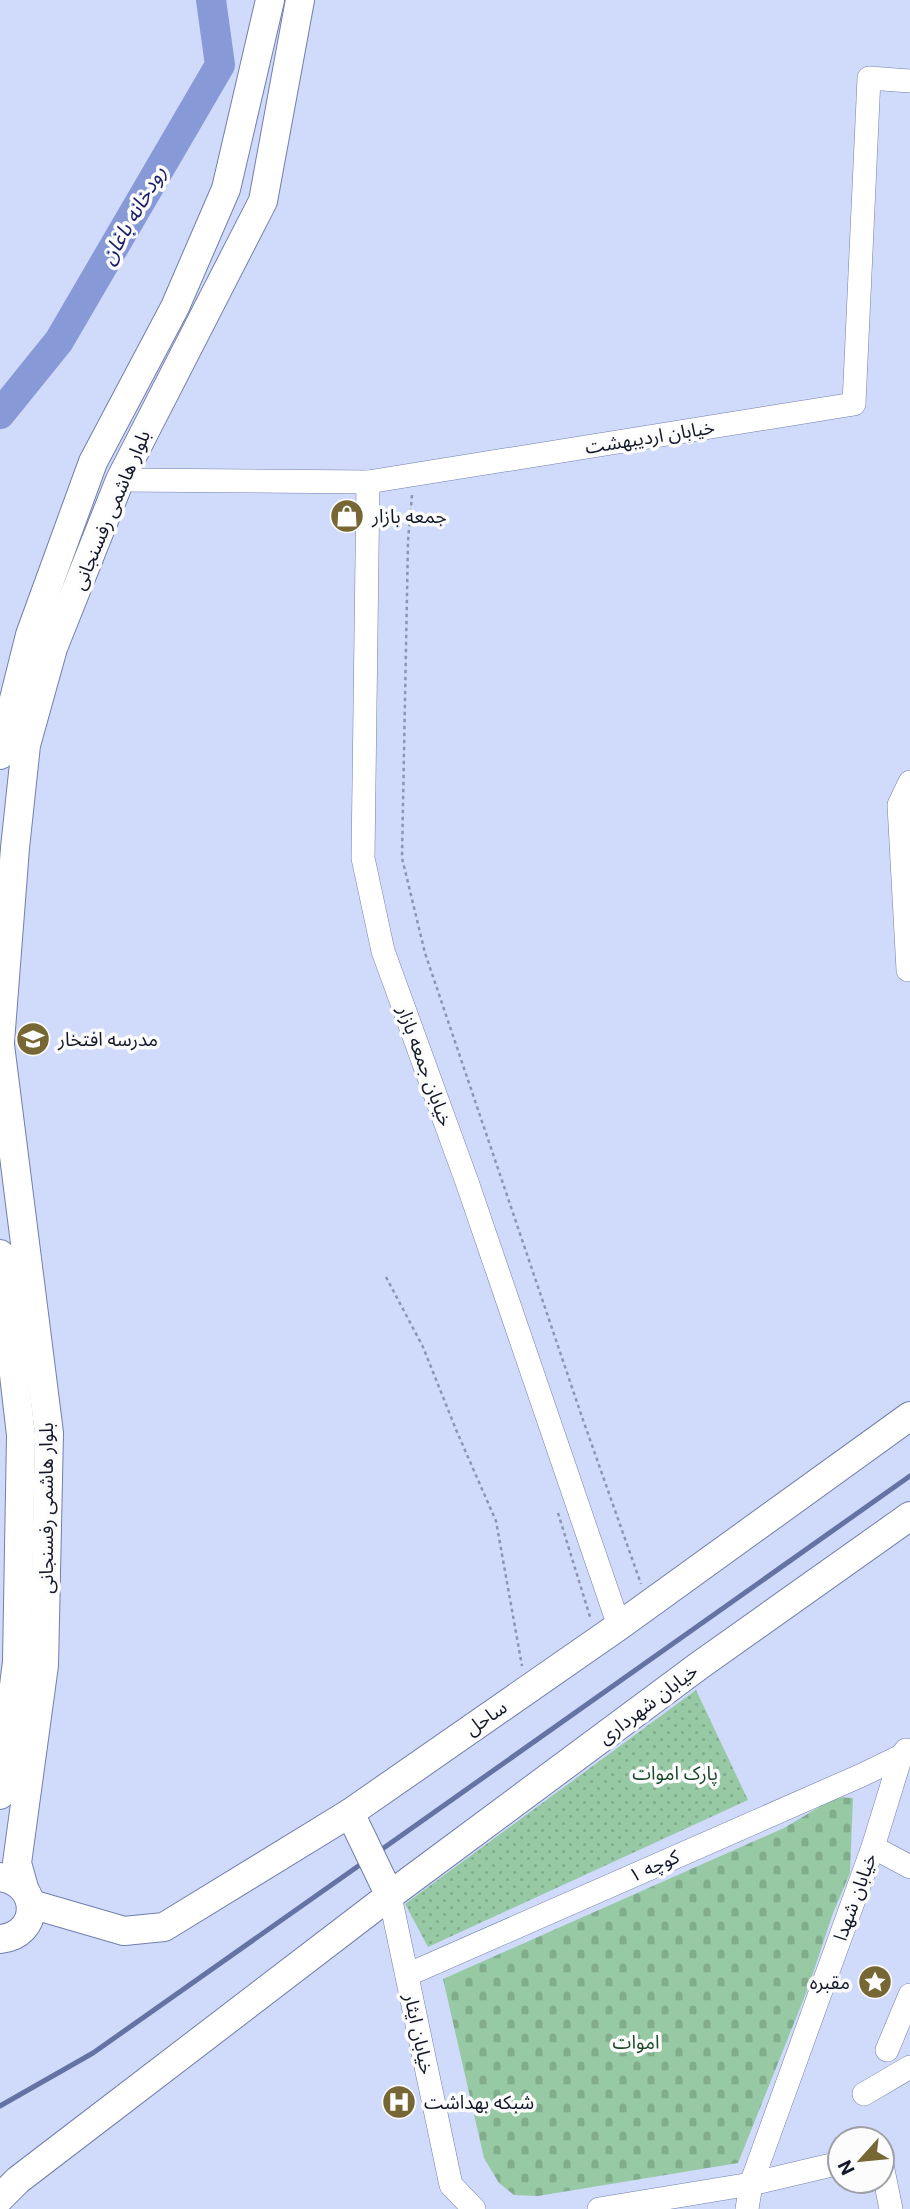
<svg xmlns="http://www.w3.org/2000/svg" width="910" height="2209" font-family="Roboto,'Noto Sans Arabic',sans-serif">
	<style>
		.green { fill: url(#green-dots) }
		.cemetery { fill: url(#cemetery-stones) }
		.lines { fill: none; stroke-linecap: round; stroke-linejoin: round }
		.stream { stroke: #6572a4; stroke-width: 5 }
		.river { stroke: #8899d8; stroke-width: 30 }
		.minor-casing { stroke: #717fb0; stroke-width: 24 }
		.major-casing { stroke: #717fb0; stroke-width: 30 }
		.path { stroke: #8d95b1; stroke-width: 2.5; stroke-dasharray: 3.5 3.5; stroke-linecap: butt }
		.minor { stroke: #fff; stroke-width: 23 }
		.major { stroke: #fff; stroke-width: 28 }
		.labels { text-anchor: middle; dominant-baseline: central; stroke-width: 7; stroke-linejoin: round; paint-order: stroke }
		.street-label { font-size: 19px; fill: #12172a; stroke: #fcfcfc }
		.poi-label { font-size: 19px; fill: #12172a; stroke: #fcfcfc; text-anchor: start }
		.park-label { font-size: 19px; fill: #194929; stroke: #fcfcfc }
		.water-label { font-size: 21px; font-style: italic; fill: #181e67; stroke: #fcfcfc }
	</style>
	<defs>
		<pattern id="green-dots" width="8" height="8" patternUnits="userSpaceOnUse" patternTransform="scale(1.75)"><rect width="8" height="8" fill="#97caa4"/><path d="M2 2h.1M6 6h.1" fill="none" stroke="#81ad8d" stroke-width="1.8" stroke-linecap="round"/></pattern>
		<pattern id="cemetery-stones" width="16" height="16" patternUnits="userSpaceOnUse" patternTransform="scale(1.75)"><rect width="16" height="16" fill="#97caa4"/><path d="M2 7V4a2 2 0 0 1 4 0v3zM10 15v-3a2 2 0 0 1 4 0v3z" fill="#81ad8d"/></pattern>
	</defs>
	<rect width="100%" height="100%" fill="#d0dafa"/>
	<path class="green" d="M696 1690 748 1800 428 1947 405 1904Z"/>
	<path class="cemetery" d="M836 1797 853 1798 850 1873 833 1913 808 1988 738 2163 538 2196 514 2195 499 2183 484 2158 443 1979 784 1828Z"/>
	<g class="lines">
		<g class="stream">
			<path d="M378 1852 910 1476"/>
			<path d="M0 2106 93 2053 364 1862"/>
		</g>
		<path class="river" d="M0 414 59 341 220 65 211 0"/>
		<g class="minor-casing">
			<g id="minor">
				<path d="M120 480 368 482 854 404 869 78 910 81"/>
				<path d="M368 482 363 858 383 951 467 1182 619 1626"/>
				<path d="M908 970 899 805 910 782"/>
				<path d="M873 1847 910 1867"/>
				<path d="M390 1896 451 2185 474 2209"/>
				<path d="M407 1975 862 1775 901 1756"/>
				<path d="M887 2050 910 1995"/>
				<path d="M864 2094 910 2067"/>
				<path d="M882 2165 891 2209"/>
				<path d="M599 2209 751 2184 840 2163"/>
				<path d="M747 2209 751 2184 873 1847 901 1756 906 1750"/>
			</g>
		</g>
		<g class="major-casing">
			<g id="major">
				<path d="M0 755 30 635 93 462 175 307 226 189 270 0"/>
				<path d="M0 1042 15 848 26 745 53 648 120 480 263 201 300 0"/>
				<path d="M0 1045 49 1433 44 1665 17 1863 24 1888"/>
				<path d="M0 1254 21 1435 17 1662 0 1795"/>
				<path d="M350 1813 390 1896"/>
				<path d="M0 1877C41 1883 41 1935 0 1939"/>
				<path d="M31 1904 124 1931 164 1927 350 1813 619 1626 910 1416"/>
				<path d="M0 2198 18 2180 397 1890 700 1665 910 1516"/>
			</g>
		</g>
		<g class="path">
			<path d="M412 495 408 541 402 858 425 953 582 1417 641 1584"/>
			<path d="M386 1277 423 1347 457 1432 496 1521 522 1666"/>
			<path d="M558 1513 591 1620"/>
		</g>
		<use href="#minor" class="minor"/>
		<use href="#major" class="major"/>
	</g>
	<defs>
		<g id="shop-disc" transform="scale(1.75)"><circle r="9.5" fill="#776735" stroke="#fcfcfc"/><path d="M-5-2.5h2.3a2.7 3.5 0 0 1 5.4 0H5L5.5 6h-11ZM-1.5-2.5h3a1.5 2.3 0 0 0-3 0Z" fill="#fff"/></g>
		<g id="school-disc" transform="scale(1.75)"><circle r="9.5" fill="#776735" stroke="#fcfcfc"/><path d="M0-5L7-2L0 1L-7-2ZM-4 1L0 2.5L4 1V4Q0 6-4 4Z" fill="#fff"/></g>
		<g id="sight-disc" transform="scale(1.75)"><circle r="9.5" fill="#776735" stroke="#fcfcfc"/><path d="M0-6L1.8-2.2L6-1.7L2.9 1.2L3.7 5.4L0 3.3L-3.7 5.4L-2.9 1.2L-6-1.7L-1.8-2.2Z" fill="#fff"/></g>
		<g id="hospital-disc" transform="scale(1.75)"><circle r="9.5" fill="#776735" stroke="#fcfcfc"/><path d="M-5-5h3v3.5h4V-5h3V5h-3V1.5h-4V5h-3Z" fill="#fff"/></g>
	</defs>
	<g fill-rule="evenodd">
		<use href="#shop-disc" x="347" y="516"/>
		<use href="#school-disc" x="33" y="1039"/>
		<use href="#sight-disc" x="875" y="1982"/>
		<use href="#hospital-disc" x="399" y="2102"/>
	</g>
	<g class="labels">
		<g class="street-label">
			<text transform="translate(650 437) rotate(-9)">خیابان اردیبهشت</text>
			<text transform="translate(111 510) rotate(-67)">بلوار هاشمی رفسنجانی</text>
			<text transform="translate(425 1066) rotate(70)">خیابان جمعه بازار</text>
			<text transform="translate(46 1508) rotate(-90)">بلوار هاشمی رفسنجانی</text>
			<text transform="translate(648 1704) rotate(-37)">خیابان شهرداری</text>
			<text transform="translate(486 1718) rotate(-35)">ساحل</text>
			<text transform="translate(654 1866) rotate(-24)">کوچه ۱</text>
			<text transform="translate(855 1897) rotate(-70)">خیابان شهدا</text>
			<text transform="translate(419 2034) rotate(78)">خیابان ایثار</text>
		</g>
		<g class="poi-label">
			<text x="372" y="516">جمعه بازار</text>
			<text x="58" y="1039">مدرسه افتخار</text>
			<text x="850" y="1982" text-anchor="end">مقبره</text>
			<text x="424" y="2102">شبکه بهداشت</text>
		</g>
		<g class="park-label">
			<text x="675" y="1773">پارک اموات</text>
			<text x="636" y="2042">اموات</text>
		</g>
		<g class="water-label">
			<text transform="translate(133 215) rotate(-60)">رودخانه باغان</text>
		</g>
	</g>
	<g transform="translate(861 2160) rotate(243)"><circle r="33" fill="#fcfcfc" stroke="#9ea0a8" stroke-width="2"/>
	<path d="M0-5L12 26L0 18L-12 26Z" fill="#776735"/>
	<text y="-10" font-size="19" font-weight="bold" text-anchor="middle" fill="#12172a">N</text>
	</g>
</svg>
